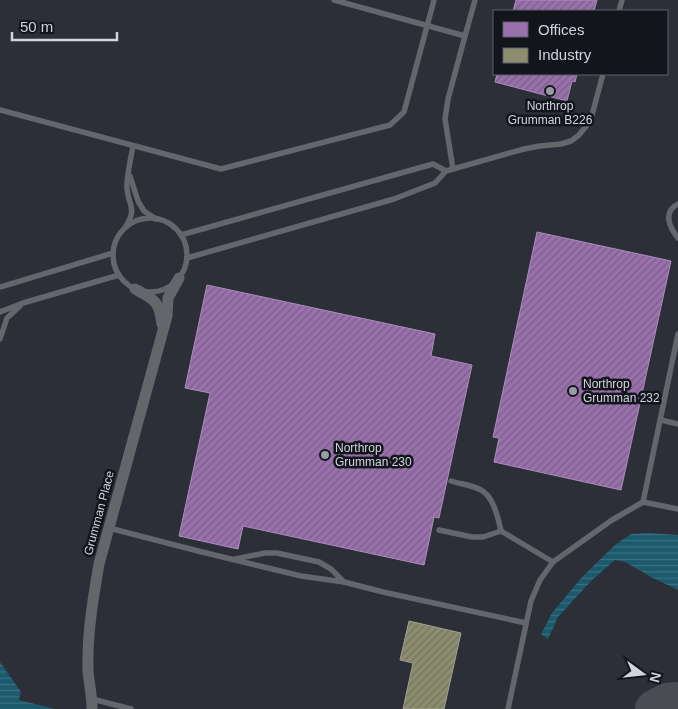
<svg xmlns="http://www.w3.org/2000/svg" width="678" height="709" font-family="Helvetica,sans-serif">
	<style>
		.water { fill: url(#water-rules) }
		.offices { fill: url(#offices-hatch); stroke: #aa8ebb }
		.industry { fill: url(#industry-hatch); stroke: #a1a290 }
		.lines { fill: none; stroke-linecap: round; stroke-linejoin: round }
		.taxiway { stroke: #4a4c54; stroke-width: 38 }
		.service { stroke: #64666b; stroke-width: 5.5 }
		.minor { stroke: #64666b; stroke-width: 11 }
		.poi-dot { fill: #989aa5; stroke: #13151c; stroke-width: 2 }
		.labels { text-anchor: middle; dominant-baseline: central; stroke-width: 5; stroke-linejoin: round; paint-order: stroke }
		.poi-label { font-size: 12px; fill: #d1d4df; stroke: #13151c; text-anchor: start }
		.street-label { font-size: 12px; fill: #d1d4df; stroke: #13151c }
	</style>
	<defs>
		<pattern id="water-rules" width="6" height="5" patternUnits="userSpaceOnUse" patternTransform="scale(1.25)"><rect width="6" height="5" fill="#1b5a6c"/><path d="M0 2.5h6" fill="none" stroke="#3b7181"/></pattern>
		<pattern id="offices-hatch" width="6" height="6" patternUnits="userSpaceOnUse" patternTransform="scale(1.25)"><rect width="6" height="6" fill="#9970ab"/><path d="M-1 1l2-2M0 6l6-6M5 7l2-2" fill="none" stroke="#7a5f87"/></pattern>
		<pattern id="industry-hatch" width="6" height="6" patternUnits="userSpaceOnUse" patternTransform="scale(1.25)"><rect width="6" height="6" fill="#8c8c6e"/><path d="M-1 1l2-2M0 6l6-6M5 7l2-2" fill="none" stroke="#757561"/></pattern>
	</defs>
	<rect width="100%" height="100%" fill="#2d2f38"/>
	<g class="water">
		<path d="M648 533 678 535V590L651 577 625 562 615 560 592 580 558 617 548 639 541 634 552 613 583 576 615 545 631 534Z"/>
		<path d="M0 662 21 692 19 700 55 709H0Z"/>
	</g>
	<g class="offices">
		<path d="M516 0H597L594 11H513Z"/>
		<path d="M497 74H577L575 82 572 81 567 101 495 82Z"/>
		<path d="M537 232 671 261 621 490 494 462 499 438 493 437Z"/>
		<path d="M207 285 435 334 431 356 472 365 439 518 434 517 424 565 243 526 238 549 179 536 210 393 185 388Z"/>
	</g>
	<path class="industry" d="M409 621 461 633 444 709H403L413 663 400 660Z"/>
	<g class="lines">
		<path class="taxiway" d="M654 709 667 702 678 701"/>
		<g class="service">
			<path d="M334 0 465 36 475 0"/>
			<path d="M619 11 622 0"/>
			<path d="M0 110 221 169 390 125 404 112 434 0"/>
			<path d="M453 169 445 119 448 99 465 36"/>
			<path d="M130 176 138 201 144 211 156 219"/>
			<path d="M678 204C662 212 670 228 678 238"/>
			<circle cx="150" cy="255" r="37"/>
			<path d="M126 226C137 208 129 207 127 189 126 179 131 157 133 146"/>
			<path d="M181 235 433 164 446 171"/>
			<path d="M187 258 394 199 435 183 446 171 524 149 540 146 561 144 571 141 579 135 587 125 592 115 603 74"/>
			<path d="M0 287 113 253"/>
			<path d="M0 312 23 303 119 275"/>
			<path d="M0 339 7 318 20 306"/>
			<path d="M661 420 678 424"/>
			<path d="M451 481C460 484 472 485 481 490 494 497 498 518 501 531L553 562"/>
			<path d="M643 502 678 509"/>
			<path d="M109 528 198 551 301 576 344 582 383 592 526 623"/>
			<path d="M439 530 472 537H483L501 531"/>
			<path d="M235 559 265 553H277L319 562 331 569 344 582"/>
			<path d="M92 699 131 709"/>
			<path d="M508 709 531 601 540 580 553 562 612 520 643 502 678 334"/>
		</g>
		<g class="minor">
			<path d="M135 289C155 300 159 301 162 324"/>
			<path d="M92 709C92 696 89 683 88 670 87 634 93 599 99 564L167 316 168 298 179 278"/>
		</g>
	</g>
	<g class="poi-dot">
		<circle cx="550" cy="91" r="5"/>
		<circle cx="573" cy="391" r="5"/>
		<circle cx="325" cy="455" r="5"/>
	</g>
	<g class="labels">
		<g class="poi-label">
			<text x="550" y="106" text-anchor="middle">Northrop<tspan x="550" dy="14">Grumman B226</tspan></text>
			<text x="583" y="384">Northrop<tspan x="583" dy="14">Grumman 232</tspan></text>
			<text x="335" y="448">Northrop<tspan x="335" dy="14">Grumman 230</tspan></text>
		</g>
		<g class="street-label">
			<text transform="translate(99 513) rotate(-75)">Grumman Place</text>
		</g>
	</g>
	<rect x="493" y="10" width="175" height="65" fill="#13151c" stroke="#5f616a"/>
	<rect x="503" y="22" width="25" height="15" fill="#9970ab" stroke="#5f616a"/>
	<text x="538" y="35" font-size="15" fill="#d1d4df">Offices</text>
	<rect x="503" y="48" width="25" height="15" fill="#8c8c6e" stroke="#5f616a"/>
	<text x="538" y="60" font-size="15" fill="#d1d4df">Industry</text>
	<g transform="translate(643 674) rotate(105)" stroke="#13151c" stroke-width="4" paint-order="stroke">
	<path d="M0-4L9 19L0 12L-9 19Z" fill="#d1d4df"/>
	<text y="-8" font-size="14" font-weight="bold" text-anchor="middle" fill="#d1d4df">N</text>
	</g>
	<path d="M12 32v8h105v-8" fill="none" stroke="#d1d4df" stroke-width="2.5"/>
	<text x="20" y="32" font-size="15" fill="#d1d4df" stroke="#13151c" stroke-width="4" paint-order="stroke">50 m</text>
</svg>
